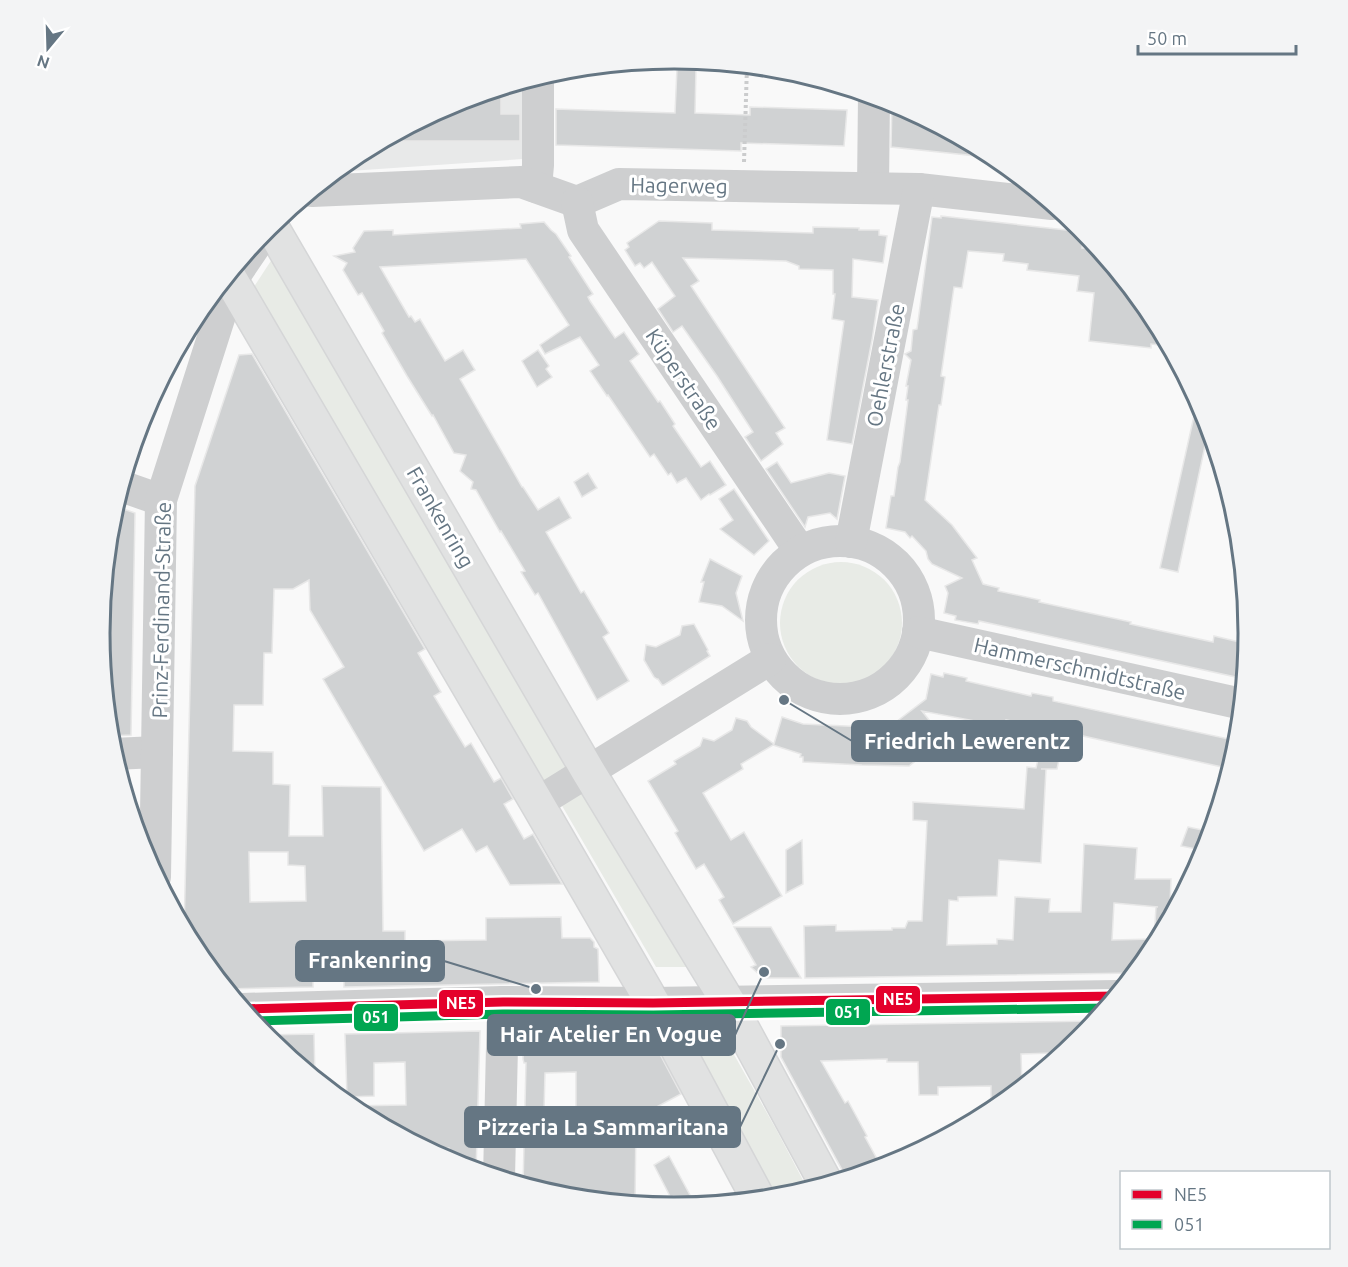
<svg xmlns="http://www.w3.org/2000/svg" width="1348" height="1267" font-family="Ubuntu,sans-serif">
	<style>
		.built { fill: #e8e9e9 }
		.green { fill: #e8ebe6 }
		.building { fill: #d0d2d3; stroke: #e8e8e8; stroke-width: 1.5; fill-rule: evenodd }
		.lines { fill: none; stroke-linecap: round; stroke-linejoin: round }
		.major-casing { stroke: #d5d6d7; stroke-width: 36 }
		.path { stroke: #cbcccd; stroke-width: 4; stroke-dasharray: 3 3; stroke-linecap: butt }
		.minor { stroke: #cecfd0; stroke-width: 32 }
		.major { stroke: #e1e2e2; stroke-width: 33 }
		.bus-1-casing { stroke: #fff; stroke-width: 14 }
		.bus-2-casing { stroke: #fff; stroke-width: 14 }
		.bus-1 { stroke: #e4002b; stroke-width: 9 }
		.bus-2 { stroke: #00a651; stroke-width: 9 }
		.labels { text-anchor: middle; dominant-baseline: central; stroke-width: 6; stroke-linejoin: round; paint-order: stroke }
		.street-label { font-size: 21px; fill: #657683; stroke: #fff }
		.rim { fill: none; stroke: #657683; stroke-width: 3 }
		.leader { fill: none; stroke: #657683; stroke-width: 2 }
		.callout-dot { fill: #657683; stroke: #fff; stroke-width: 2 }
		.callout { fill: #657683; stroke: #657683; stroke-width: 2 }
		.callout-label { font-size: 22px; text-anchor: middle; font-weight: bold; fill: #fff }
		.line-badge { stroke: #fff; stroke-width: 2 }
		.badge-label { font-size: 16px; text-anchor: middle; font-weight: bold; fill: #fff }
	</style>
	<rect width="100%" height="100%" fill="#f9f9f9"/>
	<path class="built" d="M523 81V159L335 172 355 155 454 102Z"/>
	<g class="green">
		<path d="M278 250 696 967H656L561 804 536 781 250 293Z"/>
		<circle cx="841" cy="623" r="61"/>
		<path d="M724 1037 776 1129 806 1186 810 1190 786 1198 774 1199 689 1039Z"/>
	</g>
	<g class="building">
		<path d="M677 68H696L695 113 750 115V107L847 110 844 146 741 143V151L556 145V109L675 113Z"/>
		<path d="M501 88V114H520V141H382L452 103H467V98Z"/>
		<path d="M892 102 994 156 996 158 891 147Z"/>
		<path d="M941 216 1084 232 1082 248 1099 249 1152 314 1169 346 1151 344V348L1089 341 1094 293 1077 291 1079 276 1027 270 1028 264 1003 261 1004 254 968 251 962 288 954 287 941 376 945 377 941 405H939L925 500 952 525 977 558 972 560 983 584 999 588 998 591 1040 600 1039 602 1131 622 1130 624 1148 628 1213 642 1214 636 1248 644 1245 679 979 621 978 624 955 620 956 616 944 613 948 593 945 586 962 578 932 564 928 559 926 551 912 536 910 538 905 532 886 528 891 496H894L898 467 900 462 908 400H906L908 386H906L911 360 905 354 911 351 913 330 917 329 932 217 941 218Z"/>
		<path d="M659 221 712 223V230L750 231 813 233V227L859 228V230H879V235L887 236 883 263 853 259 852 297 878 300 872 340 852 444 827 440 844 321 832 319 835 294H833V270L799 269V266L786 261 683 258 699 281 691 286 785 428 776 433 783 444 761 461 745 437 753 432 717 376 682 326 673 332 658 309 675 296 652 262 644 268 640 263 635 266 625 250 629 247 627 243Z"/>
		<path d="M544 222 551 230 556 234 571 256 569 257 593 294 588 297 590 301 615 338 624 332 639 354 630 361 658 402 660 401 675 424 673 426 701 467 710 461 726 485 710 495 709 494 701 500 686 478 677 483 671 473 668 475 654 454 650 457 608 395 607 396 590 371 599 365 580 337 545 354 540 345 569 325 526 259 380 267 409 317 411 316 415 322 420 319 445 361 463 350 475 370 460 379 522 487H523L538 510 559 497 571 518 546 532 581 593 584 591 609 633 603 637 629 681 597 700 538 593 535 595 521 572 525 571 501 531 500 532 476 490 471 489 473 482 460 471 466 455 454 453 433 415 432 416 407 376 382 333 384 331 362 293 358 295 343 270 347 263 334 256 355 252 353 248 364 231 393 230V235L428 233 521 228 520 224Z"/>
		<path d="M538 350 549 366 546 369 552 377 537 387 522 361Z"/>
		<path d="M252 354 425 649 418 653 441 692 434 696 465 747 471 743 494 782 501 778 513 799 504 804 524 839 533 834 562 884 510 885 487 846 476 852 462 829 424 851 323 679 344 667 310 610 309 580 293 589H274L272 653H264L263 705H234L233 751 273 752V784L290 785 289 836H323L322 786 381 787 383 931H405V941L486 940V918L561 917 562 938H590L594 942V947L598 949 599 982 344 987V971L313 972V987L225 989 196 953 184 931 195 486 239 355ZM249 852H288V865L305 866 306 901 250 902Z"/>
		<path d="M1194 416 1207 419 1209 427 1178 572 1160 568Z"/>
		<path d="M777 462 791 483 829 473 845 476 837 519 830 513 808 517 805 527 766 469Z"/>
		<path d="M588 473 597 488 582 497 574 482Z"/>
		<path d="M734 489 769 541 754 555 720 529 733 520 719 499Z"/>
		<path d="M115 506 135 513 131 735 109 736 102 664 103 631 104 583 110 521Z"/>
		<path d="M710 559 742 576 736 593 743 621 722 606 699 602 704 582H701Z"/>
		<path d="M694 624 708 650 707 651 710 656 664 685H662L658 679H657L654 677 644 660 646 645 656 647 680 635 682 626Z"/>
		<path d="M944 673 967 678 966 681 1031 696 1032 693 1053 697V701L1238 741 1231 769 1065 732 1057 769H1041H1046L1041 863 999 860 997 896 958 897V901L949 900 947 945 997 944V939L1013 940 1015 897 1050 899 1049 912H1081L1084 844 1137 848 1135 879H1171L1170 906H1177L1152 953 1136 973 805 978 804 926 836 925V931L892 930V928H905L908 921H922L927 821 913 820V802L1024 809 1027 767 1036 768 1045 728 1006 720 1005 724 996 722V725L922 711 944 739 909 766 862 765 803 762V757H800L801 754 773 745 741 764 743 769 703 793 731 840 744 832 782 896 733 924 719 900 724 897 704 864 696 869 675 833 678 831 648 781 676 764 674 761 700 746 703 738 714 741 732 730 736 718 747 721 751 727 774 744 782 717 803 724 888 728 926 699 931 674 943 677ZM1114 903 1158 907H1156L1154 939 1112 940Z"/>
		<path d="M1188 827 1212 832 1206 851 1181 846Z"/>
		<path d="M802 840 803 884 786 893V850Z"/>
		<path d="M734 927H771L801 978H766L761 976 751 967 756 965Z"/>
		<path d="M1096 1021 1080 1040 1053 1063V1053L1021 1054 1022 1088 991 1113V1086L938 1087V1095H919L918 1062H887V1059L821 1061 845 1103 848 1101 867 1136 865 1137 882 1168 847 1179 781 1057V1026Z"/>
		<path d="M562 1028V1030L646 1028 681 1094 636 1118 635 1205 561 1197 523 1186 526 1063H524L523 1059 524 1029ZM576 1072V1112L544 1111 545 1073Z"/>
		<path d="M480 1031 476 1172 449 1162V1148H422L354 1111 347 1106 406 1105 405 1062 374 1063V1096L347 1097 345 1034Z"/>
		<path d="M314 1034 315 1079 267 1040 263 1035Z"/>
		<path d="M669 1156 691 1197 675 1206 654 1165Z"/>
	</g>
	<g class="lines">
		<g class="major-casing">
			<g id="major">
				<path d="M270 224 588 771 728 1002 827 1185"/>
				<path d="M228 275 537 803 658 1012 759 1200"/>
			</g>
		</g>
		<g class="path">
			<path d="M681 62 722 63"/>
			<path d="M744 162 747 66"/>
		</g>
		<g class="minor">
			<path d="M536 187 538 165V77"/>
			<path d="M873 188 874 96"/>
			<path d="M312 191 521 182 577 202 619 184 919 189 1052 204"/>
			<path d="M577 202 583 230 800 551"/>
			<path d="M121 486 161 500"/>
			<circle cx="840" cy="620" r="79"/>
			<path d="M851 542 919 189"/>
			<path d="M918 632 1242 704"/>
			<path d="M113 754 157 752"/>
			<path d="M537 803 770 659"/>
			<path d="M155 877 161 500 231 281 269 225"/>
			<path d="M242 1009 503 1002 653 1003 1117 996"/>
			<path d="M499 1178 503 1002"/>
		</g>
		<use href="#major" class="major"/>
		<g class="bus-1-casing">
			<path id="bus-1" d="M242 1009 503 1002 653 1003 1117 996"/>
		</g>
		<g class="bus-2-casing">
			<path id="bus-2" d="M252 1021 503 1014 653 1015 1107 1008"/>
		</g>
		<use href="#bus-1" class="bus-1"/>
		<use href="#bus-2" class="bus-2"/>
	</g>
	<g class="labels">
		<g class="street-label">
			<text transform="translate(679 185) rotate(1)">Hagerweg</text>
			<text transform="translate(885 365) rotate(-79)">Oehlerstraße</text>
			<text transform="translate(684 379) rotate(56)">Küperstraße</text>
			<text transform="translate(441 517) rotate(60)">Frankenring</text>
			<text transform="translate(161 610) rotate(-89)">Prinz-Ferdinand-Straße</text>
			<text transform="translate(1080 668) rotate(13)">Hammerschmidtstraße</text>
		</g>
	</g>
	<path d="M0 0H1348V1267H0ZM110 633a564 564 0 1 1 1128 0a564 564 0 1 1-1128 0Z" fill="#f3f4f5" fill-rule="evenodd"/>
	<path class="rim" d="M110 633a564 564 0 1 1 1128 0a564 564 0 1 1-1128 0Z"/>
	<path class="leader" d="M784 700L852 741M536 989L444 961M764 972L735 1035M780 1044L740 1127"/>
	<g class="callout-dot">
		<circle cx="784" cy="700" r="6"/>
		<circle cx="536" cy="989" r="6"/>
		<circle cx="764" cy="972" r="6"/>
		<circle cx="780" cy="1044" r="6"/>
	</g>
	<g class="callout">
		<rect x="852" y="721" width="230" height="40" rx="6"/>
		<rect x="296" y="941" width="148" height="40" rx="6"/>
		<rect x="488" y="1015" width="247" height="40" rx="6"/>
		<rect x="465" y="1107" width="275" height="40" rx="6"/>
	</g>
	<g class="callout-label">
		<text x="967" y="749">Friedrich Lewerentz</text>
		<text x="370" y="968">Frankenring</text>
		<text x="611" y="1042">Hair Atelier En Vogue</text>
		<text x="603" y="1135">Pizzeria La Sammaritana</text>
	</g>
	<g class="line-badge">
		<rect x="875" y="985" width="46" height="29" rx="6" fill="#e4002b"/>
		<rect x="438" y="989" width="46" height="29" rx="6" fill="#e4002b"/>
		<rect x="825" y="998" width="46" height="28" rx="6" fill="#00a651"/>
		<rect x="353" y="1003" width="46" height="29" rx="6" fill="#00a651"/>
	</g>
	<g class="badge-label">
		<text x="898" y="1005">NE5</text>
		<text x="461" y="1009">NE5</text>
		<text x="848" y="1018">051</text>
		<text x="376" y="1023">051</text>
	</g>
	<rect x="1120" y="1171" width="210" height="78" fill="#ffffff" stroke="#c1c8cd" stroke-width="1.5"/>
	<rect x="1132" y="1190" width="30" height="9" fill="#e4002b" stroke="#c1c8cd" stroke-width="1.5"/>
	<text x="1174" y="1201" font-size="18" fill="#657683">NE5</text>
	<rect x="1132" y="1220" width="30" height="9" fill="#00a651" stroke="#c1c8cd" stroke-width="1.5"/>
	<text x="1174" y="1231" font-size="18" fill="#657683">051</text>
	<g transform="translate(48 48) rotate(199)" stroke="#ffffff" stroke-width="4.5" paint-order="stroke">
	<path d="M0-4.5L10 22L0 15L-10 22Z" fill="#657683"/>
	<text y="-9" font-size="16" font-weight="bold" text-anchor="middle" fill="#657683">N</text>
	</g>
	<path d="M1138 45v9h158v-9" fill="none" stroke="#657683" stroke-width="3"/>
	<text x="1147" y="45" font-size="18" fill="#657683" stroke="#ffffff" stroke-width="4.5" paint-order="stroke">50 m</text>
</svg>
